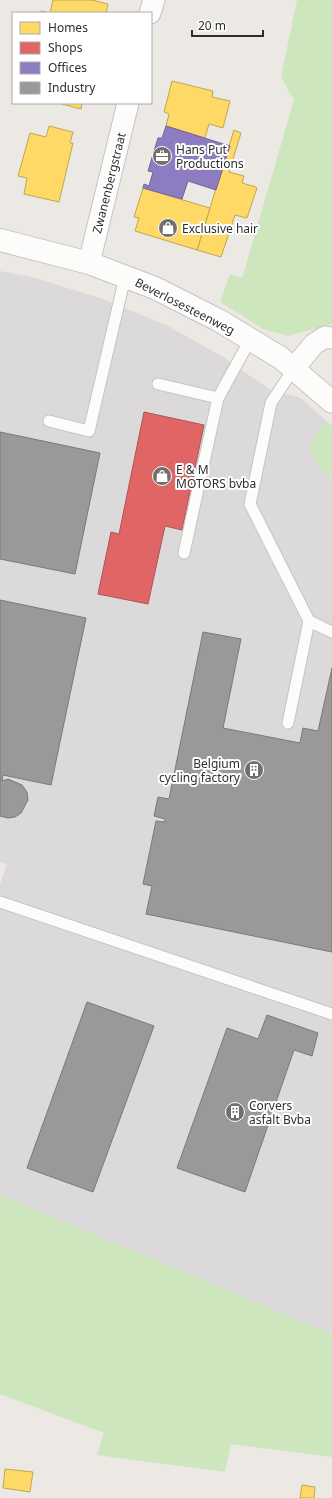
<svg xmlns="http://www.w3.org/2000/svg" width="332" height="1498" font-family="'Noto Sans',sans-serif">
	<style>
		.industrial { fill: #dcd9db }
		.green { fill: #cee6be }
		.homes { fill: #ffd966; stroke: #c0a655 }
		.shops { fill: #e06666; stroke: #ab5555 }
		.offices { fill: #8e7cc3; stroke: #716596 }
		.industry { fill: #999; stroke: #797979 }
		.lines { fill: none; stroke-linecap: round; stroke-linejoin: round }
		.lane-casing { stroke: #c5c4c5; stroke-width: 13 }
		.street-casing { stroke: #c5c4c5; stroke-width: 23 }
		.secondary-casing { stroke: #c5c4c5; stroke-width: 24 }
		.lane { stroke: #fcfcfb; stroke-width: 11 }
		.street { stroke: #fcfcfb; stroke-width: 21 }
		.secondary { stroke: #fcfcfb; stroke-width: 22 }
		.labels { text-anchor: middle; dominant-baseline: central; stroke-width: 4; stroke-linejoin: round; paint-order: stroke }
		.poi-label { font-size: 12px; fill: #2e2e2e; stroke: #fff; text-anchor: start }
		.street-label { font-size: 12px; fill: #2e2e2e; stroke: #fff }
	</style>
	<rect width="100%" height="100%" fill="#ece8e4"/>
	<path class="industrial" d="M0 271 32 277 103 299 168 326 223 357 272 391 299 397 328 422 318 429 317 464 332 478V1334L0 1195V884L7 865 0 862Z"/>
	<g class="green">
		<path d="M297 0H332V324L288 336 263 329 220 302 230 274 242 278 294 100 281 77Z"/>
		<path d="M328 422 332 426V478L317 464 310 448 318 429Z"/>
		<path d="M0 1195 332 1334V1457L231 1444 225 1472 97 1455 104 1433 0 1394Z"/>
	</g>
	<g class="homes">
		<path d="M53 0H92L108 4 106 13H41V11L50 13Z"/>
		<path d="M172 81 213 91 212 97 230 101 223 128 209 124 205 138 166 126 169 114 164 112Z"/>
		<path d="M58 103H82L81 109Z"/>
		<path d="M49 126 73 132 70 143H73L59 202 24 194 27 178 18 176 30 133 46 137Z"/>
		<path d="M234 130 241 133 229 172 244 176 242 183 256 187 257 188 247 218 235 215 221 257 197 250Z"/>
		<path d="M143 188 210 208 197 250 135 231 139 218 134 217Z"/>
		<path d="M5 1469 33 1472 30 1492 3 1488Z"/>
		<path d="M302 1485 315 1487 314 1498H300Z"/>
	</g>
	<path class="shops" d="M144 412 204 425 182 530 165 526 148 604 98 594 111 532 119 534Z"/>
	<path class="offices" d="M166 126 230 146 216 190 188 181 182 199 143 188 144 184 149 186 153 172 148 171 158 138H162Z"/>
	<g class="industry">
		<path d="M0 432 100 453 75 574 0 559Z"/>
		<path d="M0 600 86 618 51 785 3 775 2 781 8 779 22 785 27 792 28 800 21 813 15 817 8 818 0 816Z"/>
		<path d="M203 632 241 639 223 728 300 743 303 728 318 731 332 668V952L146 914 152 886 143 884 156 821 165 822V819L154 816 158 797 169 799Z"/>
		<path d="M87 1002 154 1026 93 1192 27 1168Z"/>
		<path d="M267 1015 318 1033 312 1056 294 1050 245 1192 177 1168 227 1028 258 1039Z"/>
	</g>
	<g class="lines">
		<g class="lane-casing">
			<g id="lane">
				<path d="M294 368 271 403 250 504 309 621 332 632"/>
				<path d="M158 384 218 398"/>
				<path d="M49 421 89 431 125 277"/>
				<path d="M184 553 218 398 250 340"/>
				<path d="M288 723 309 621"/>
				<path d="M0 902 332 1014"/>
			</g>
		</g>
		<g class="street-casing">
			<g id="street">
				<path d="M150 13 154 0"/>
				<path d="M89 263 128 103"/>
				<path d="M294 368 314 344 325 337 332 338"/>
			</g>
		</g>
		<g class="secondary-casing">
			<path id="secondary" d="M0 240 89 263 155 288 220 321 281 358 332 402"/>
		</g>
		<use href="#lane" class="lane"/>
		<use href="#street" class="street"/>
		<use href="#secondary" class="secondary"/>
	</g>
	<defs>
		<g id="office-disc" transform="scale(1)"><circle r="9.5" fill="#706f6e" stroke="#fff"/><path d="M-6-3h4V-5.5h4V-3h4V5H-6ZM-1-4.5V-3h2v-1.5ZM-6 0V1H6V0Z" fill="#fff"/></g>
		<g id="shop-disc" transform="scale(1)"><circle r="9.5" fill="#706f6e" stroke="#fff"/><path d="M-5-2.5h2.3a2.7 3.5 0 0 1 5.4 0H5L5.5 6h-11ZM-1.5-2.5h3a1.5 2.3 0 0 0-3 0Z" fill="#fff"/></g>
		<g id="building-disc" transform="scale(1)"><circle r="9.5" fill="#706f6e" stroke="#fff"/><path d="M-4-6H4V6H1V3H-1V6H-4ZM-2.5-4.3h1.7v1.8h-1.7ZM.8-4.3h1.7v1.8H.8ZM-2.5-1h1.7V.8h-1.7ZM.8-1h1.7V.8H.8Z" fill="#fff"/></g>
	</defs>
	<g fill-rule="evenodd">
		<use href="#office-disc" x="162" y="156"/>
		<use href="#shop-disc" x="168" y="228"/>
		<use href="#shop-disc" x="162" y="476"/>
		<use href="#building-disc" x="254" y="770"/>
		<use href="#building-disc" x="235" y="1112"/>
	</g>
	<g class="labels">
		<g class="poi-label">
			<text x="176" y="149">Hans Put<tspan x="176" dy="14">Productions</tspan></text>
			<text x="182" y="228">Exclusive hair</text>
			<text x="176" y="469">E &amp; M<tspan x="176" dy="14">MOTORS bvba</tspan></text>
			<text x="240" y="763" text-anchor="end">Belgium<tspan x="240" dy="14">cycling factory</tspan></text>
			<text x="249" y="1105">Corvers<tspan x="249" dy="14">asfalt Bvba</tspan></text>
		</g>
		<g class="street-label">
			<text transform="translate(109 183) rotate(-76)">Zwanenbergstraat</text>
			<text transform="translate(185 306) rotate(27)">Beverlosesteenweg</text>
		</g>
	</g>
	<rect x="12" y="12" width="140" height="92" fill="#ffffff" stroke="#ababab"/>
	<rect x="20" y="22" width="20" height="12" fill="#ffd966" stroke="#ababab"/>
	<text x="48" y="32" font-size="12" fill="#2e2e2e">Homes</text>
	<rect x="20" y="42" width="20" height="12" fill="#e06666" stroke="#ababab"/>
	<text x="48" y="52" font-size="12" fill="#2e2e2e">Shops</text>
	<rect x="20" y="62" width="20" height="12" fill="#8e7cc3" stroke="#ababab"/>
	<text x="48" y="72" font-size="12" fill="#2e2e2e">Offices</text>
	<rect x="20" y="82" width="20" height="12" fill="#999999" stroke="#ababab"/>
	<text x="48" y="92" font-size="12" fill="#2e2e2e">Industry</text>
	<path d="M192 30v6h71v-6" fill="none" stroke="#2e2e2e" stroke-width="2"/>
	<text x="198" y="30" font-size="12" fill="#2e2e2e" stroke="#ffffff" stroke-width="3" paint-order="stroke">20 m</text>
</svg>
